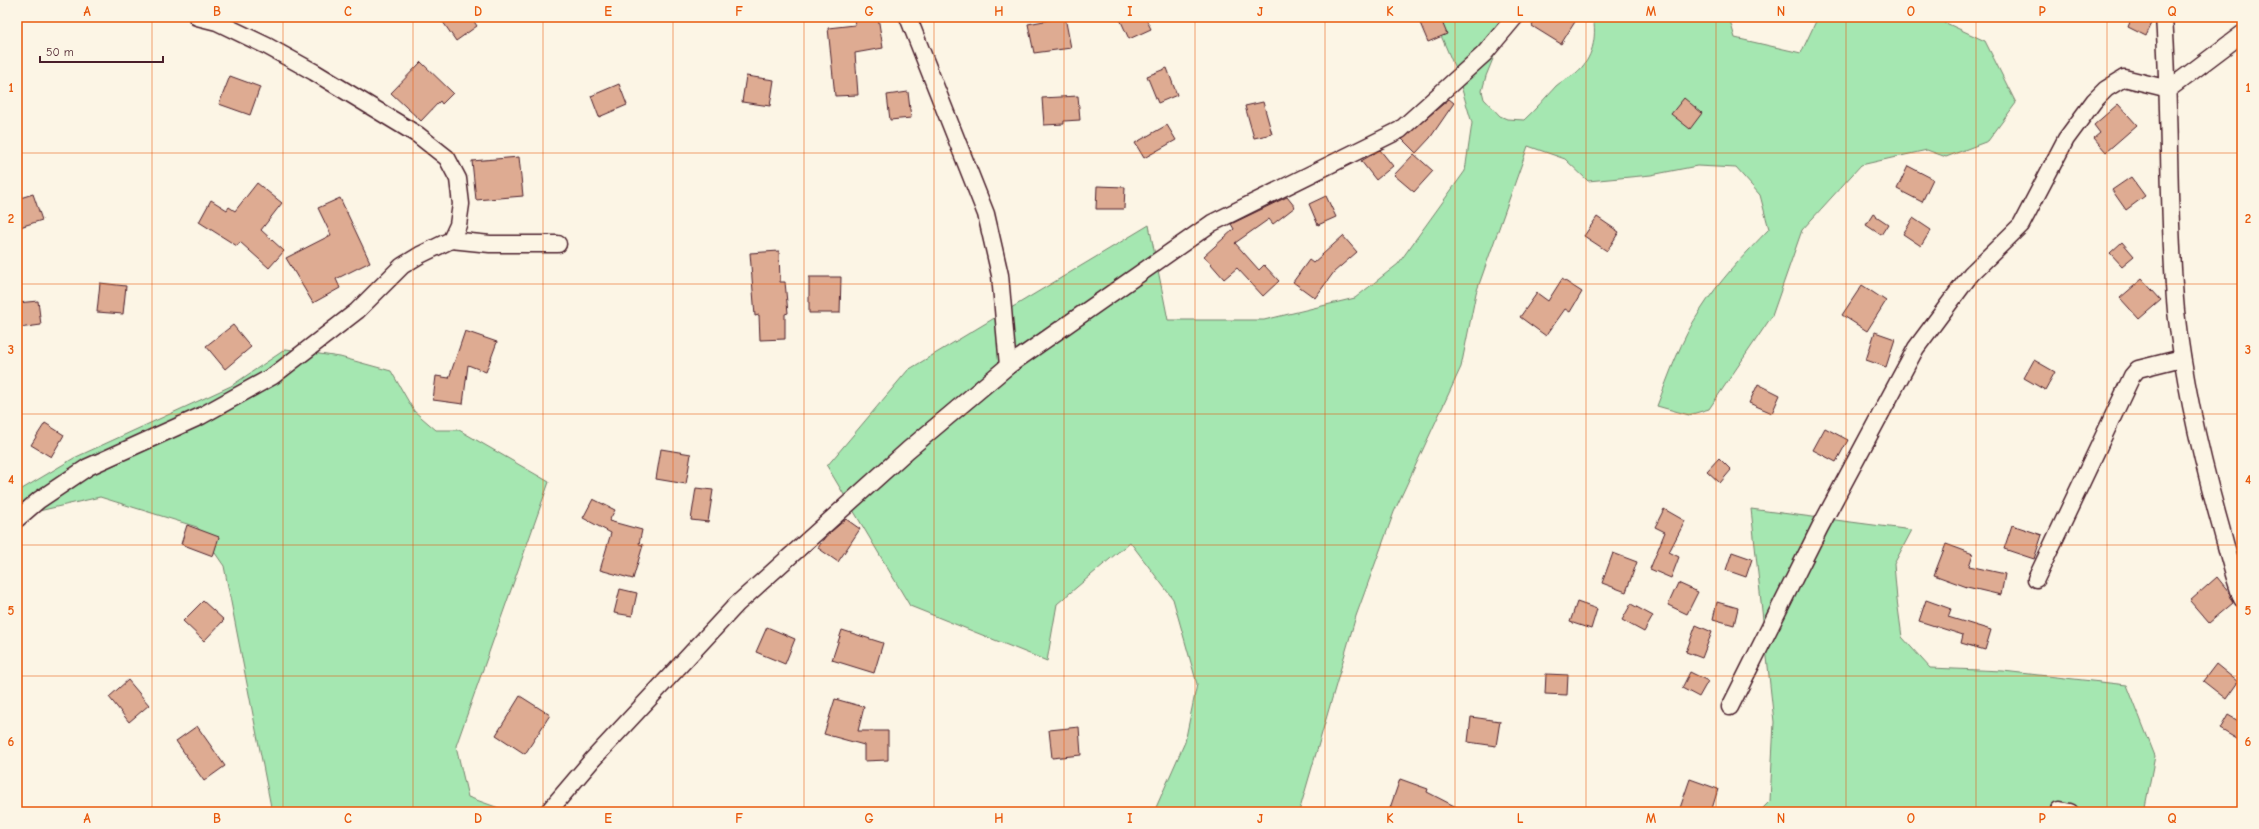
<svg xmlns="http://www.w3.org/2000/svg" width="2259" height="829" font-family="'Comic Neue',sans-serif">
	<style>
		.green { fill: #a5e7b1; stroke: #78836e }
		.building { fill: #deab92; stroke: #4a1f2b }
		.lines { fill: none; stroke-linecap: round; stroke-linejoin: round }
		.minor-casing { stroke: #4a1f2b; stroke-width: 19 }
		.minor { stroke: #fcf5e5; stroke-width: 16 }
		.grid { fill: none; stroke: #e8590c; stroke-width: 1; stroke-opacity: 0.55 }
		.neatline { fill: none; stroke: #e8590c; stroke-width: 1.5 }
		.grid-label { font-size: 13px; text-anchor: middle; font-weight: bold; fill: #e8590c }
	</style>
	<rect width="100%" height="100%" fill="#fcf5e5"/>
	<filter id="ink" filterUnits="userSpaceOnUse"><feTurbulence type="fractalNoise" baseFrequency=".025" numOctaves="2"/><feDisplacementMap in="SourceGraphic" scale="8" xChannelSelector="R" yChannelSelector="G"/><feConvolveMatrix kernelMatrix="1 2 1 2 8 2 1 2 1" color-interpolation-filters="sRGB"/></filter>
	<g filter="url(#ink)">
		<g class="green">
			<path d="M1433 17H1510L1486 76 1482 91 1484 99 1500 116 1507 119 1524 120C1536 109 1545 98 1556 86 1561 81 1570 78 1576 73 1593 59 1597 37 1593 17H1729L1735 38 1801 53 1818 17H1933L1985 41 2016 103 1988 141 1946 157 1927 150 1861 165 1802 230 1772 316 1709 409 1689 415 1657 406C1669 375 1681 340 1700 311 1719 281 1744 255 1769 229L1760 195 1736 168 1697 166 1651 175 1588 181 1565 159 1528 146 1476 293 1461 367 1394 512 1356 616 1299 812H1154L1185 742 1197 684 1173 599 1130 542 1057 604 1047 661 910 606 827 466 908 370 1149 225 1168 320H1264L1355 298 1398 264 1465 171 1472 123 1457 73Z"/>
			<path d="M286 349 340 357 391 371 414 411 436 430H459L549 482 456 746 468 797 510 812H272L224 566 197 527 100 497 17 516V492L74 458 231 386Z"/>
			<path d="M1751 509 1912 530 1894 564 1897 600 1902 637 1930 668 2003 671 2127 685 2155 756 2144 812H1759L1770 801 1774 722Z"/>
		</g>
		<g class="building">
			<path d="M451 17H471L477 26 456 41 443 22Z"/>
			<path d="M868 17H878L883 48 855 53 858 95 835 96 828 28 855 25 854 19Z"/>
			<path d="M1065 17 1071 48 1034 53 1028 24Z"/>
			<path d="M1119 17H1145L1151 29 1129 39Z"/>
			<path d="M1434 17H1440L1447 34 1428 42 1420 23Z"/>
			<path d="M1537 17H1578L1561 44 1532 26Z"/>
			<path d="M2132 17H2155L2146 36 2128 27Z"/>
			<path d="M421 62 453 93 442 104 440 101 421 121 391 93Z"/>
			<path d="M1167 68 1177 95 1158 103 1147 76Z"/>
			<path d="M230 76 260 87 250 115 219 104Z"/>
			<path d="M746 76 774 80 770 106 742 102Z"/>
			<path d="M619 84 627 105 599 117 591 96Z"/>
			<path d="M908 92 911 118 890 120 887 95Z"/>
			<path d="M1078 96 1080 120 1064 121V124L1044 125 1042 98Z"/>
			<path d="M1684 98 1702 113 1690 129 1671 114Z"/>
			<path d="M1449 99 1454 103 1430 138 1416 153 1402 139Z"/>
			<path d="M1263 102 1272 134 1254 138 1245 106Z"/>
			<path d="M2118 104 2137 125 2106 152 2094 138 2100 133 2094 125Z"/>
			<path d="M1167 125 1176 140 1144 158 1135 143Z"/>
			<path d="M1380 150 1393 166 1376 180 1361 161Z"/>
			<path d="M1414 154 1433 171 1414 192 1394 175Z"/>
			<path d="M519 157 523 196 476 200 472 161Z"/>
			<path d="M1908 166 1933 179 1922 202 1897 189Z"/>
			<path d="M2131 177 2145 196 2126 210 2112 190Z"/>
			<path d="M257 183 282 203 261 230 284 251 269 268 240 242 237 246 199 222 211 200 227 210 229 207 235 211Z"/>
			<path d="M1097 186 1125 187 1124 209H1096Z"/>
			<path d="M33 194 42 220 17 228V199Z"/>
			<path d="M1326 196 1336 217 1318 225 1309 204Z"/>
			<path d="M1287 197 1295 207 1273 224 1269 219 1235 243 1259 270 1264 265 1279 281 1263 296 1237 268 1224 279 1204 256 1234 229 1231 224Z"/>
			<path d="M340 198 370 262 336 279 340 288 313 303 286 258 331 235 318 208Z"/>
			<path d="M1873 214 1888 224 1881 235 1866 225Z"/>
			<path d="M1597 217 1619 232 1607 251 1584 236Z"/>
			<path d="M1913 218 1931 230 1921 246 1903 234Z"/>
			<path d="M1343 236 1357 252 1334 272 1315 298 1293 282 1309 260 1313 263Z"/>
			<path d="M2122 242 2134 256 2122 266 2110 253Z"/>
			<path d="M779 251 780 282H785L788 313 785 314V339L760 340 759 315 755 316 750 253Z"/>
			<path d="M809 277H841L840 313H809Z"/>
			<path d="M1562 279 1582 292 1570 312 1565 309 1546 336 1520 317 1537 293 1548 301Z"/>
			<path d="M2142 279 2161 300 2139 319 2120 298Z"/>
			<path d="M100 283 126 286 123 314 97 312Z"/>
			<path d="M1862 285 1886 301 1867 331 1842 315Z"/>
			<path d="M38 301 41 325 19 328 17 303Z"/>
			<path d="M233 325 251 347 225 369 206 346Z"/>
			<path d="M465 331 497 342 486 372 468 365 463 404 433 400 436 376 449 378Z"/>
			<path d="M1875 332 1895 339 1886 367 1866 360Z"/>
			<path d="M2034 360 2055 372 2045 390 2024 378Z"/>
			<path d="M1758 384 1780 395 1772 413 1749 403Z"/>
			<path d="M45 423 64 435 51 457 31 445Z"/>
			<path d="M1825 428 1848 440 1836 462 1813 450Z"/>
			<path d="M661 449 691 454 686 484 656 479Z"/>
			<path d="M1719 458 1731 470 1720 483 1707 471Z"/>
			<path d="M696 488 713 490 708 522 691 520Z"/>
			<path d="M593 499 615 510 609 521 642 530 639 544 643 545 633 579 600 570 611 533 583 518Z"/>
			<path d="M1664 509 1685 521 1669 552 1679 557 1671 578 1650 569 1665 532 1655 527Z"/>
			<path d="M846 519 860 529 838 562 818 548 825 537Z"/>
			<path d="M187 525 219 537 213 556 181 544Z"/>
			<path d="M2012 525 2042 535 2034 559 2004 549Z"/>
			<path d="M1946 544 1973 554 1969 566 2005 574 2001 595 1967 587 1934 575Z"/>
			<path d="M1732 552 1752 559 1746 577 1726 570Z"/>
			<path d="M1613 553 1637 562 1626 592 1602 583Z"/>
			<path d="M2217 577 2229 592 2233 603 2209 623 2190 601Z"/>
			<path d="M1678 583 1698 592 1687 614 1668 605Z"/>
			<path d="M620 589 637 593 632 616 614 613Z"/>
			<path d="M1926 600 1951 609 1948 617 1991 630 1985 650 1961 643 1963 635 1919 621Z"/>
			<path d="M203 601 224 620 204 641 183 621Z"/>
			<path d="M1577 602 1597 609 1591 629 1570 622Z"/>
			<path d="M1717 602 1738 608 1734 625 1713 619Z"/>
			<path d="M1631 604 1653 616 1644 632 1622 620Z"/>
			<path d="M1696 625 1712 632 1702 658 1686 652Z"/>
			<path d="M767 627 795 639 785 664 756 652Z"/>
			<path d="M842 630 883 643 874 673 832 660Z"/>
			<path d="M2216 664 2238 682 2226 699 2203 681Z"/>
			<path d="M1690 672 1708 681 1699 697 1682 688Z"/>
			<path d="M1546 674 1568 675 1567 695 1545 694Z"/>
			<path d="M128 680 149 705 129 722 109 697Z"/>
			<path d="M520 696 550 715 525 754 496 735Z"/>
			<path d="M835 699 864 707 858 731H888V760L864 761V745L824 734Z"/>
			<path d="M2228 715 2242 723V742L2220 729Z"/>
			<path d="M1471 717 1500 721 1496 746 1468 742Z"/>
			<path d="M197 726 225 766 204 781 176 741Z"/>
			<path d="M1079 727 1081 755 1052 758 1049 730Z"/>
			<path d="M1400 779 1428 789 1427 792 1466 812H1402L1390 808Z"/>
			<path d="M1690 779 1718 789 1711 812H1690L1680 808Z"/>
		</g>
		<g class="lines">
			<g class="minor-casing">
				<g id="minor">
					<path d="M908 17 986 214 1000 275 1008 366"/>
					<path d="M2164 17C2171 115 2167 213 2176 311 2184 384 2200 453 2220 524 2227 549 2233 575 2242 599"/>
					<path d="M451 240 490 244H558"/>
					<path d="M17 519 39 500 88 467 201 416 273 376 357 311 402 266 420 255 451 240 458 225 461 204 458 179 447 158 418 135 314 72 267 46 217 22 197 17"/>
					<path d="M2036 579 2132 376 2138 369 2182 358"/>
					<path d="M1730 707 1820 527 1916 348 1971 274 2021 225 2066 139 2094 101 2106 89 2124 78 2169 89 2242 34"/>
					<path d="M2060 810 2070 812"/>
					<path d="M548 812 593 759 737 604 908 450 1008 366 1212 223 1400 130 1484 54 1515 17"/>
				</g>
			</g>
			<use href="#minor" class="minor"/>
		</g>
	</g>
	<path class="grid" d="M152 17V812M283 17V812M413 17V812M543 17V812M673 17V812M804 17V812M934 17V812M1064 17V812M1195 17V812M1325 17V812M1455 17V812M1586 17V812M1716 17V812M1846 17V812M1976 17V812M2107 17V812M17 153H2242M17 284H2242M17 414H2242M17 545H2242M17 676H2242"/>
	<rect width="2259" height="829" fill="none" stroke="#fcf5e5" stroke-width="44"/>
	<path d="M40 56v6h123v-6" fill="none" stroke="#4a1f2b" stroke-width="2"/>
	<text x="46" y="56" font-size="12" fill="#4a1f2b" stroke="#fcf5e5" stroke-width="3" paint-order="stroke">50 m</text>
	<rect x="22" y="22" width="2215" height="785" class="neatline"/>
	<g class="grid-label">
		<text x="87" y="16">A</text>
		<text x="217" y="16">B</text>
		<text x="348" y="16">C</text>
		<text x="478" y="16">D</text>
		<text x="608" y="16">E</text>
		<text x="739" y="16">F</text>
		<text x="869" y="16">G</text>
		<text x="999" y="16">H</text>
		<text x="1130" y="16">I</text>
		<text x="1260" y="16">J</text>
		<text x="1390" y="16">K</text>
		<text x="1520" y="16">L</text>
		<text x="1651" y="16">M</text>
		<text x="1781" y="16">N</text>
		<text x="1911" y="16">O</text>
		<text x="2042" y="16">P</text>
		<text x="2172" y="16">Q</text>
		<text x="11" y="92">1</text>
		<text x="2248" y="92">1</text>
		<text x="11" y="223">2</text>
		<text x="2248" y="223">2</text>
		<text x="11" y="354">3</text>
		<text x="2248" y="354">3</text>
		<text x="11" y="484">4</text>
		<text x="2248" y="484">4</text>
		<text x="11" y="615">5</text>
		<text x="2248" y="615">5</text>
		<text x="11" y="746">6</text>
		<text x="2248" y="746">6</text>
		<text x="87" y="823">A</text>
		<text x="217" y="823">B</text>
		<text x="348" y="823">C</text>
		<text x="478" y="823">D</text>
		<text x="608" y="823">E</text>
		<text x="739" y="823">F</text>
		<text x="869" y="823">G</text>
		<text x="999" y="823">H</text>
		<text x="1130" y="823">I</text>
		<text x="1260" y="823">J</text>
		<text x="1390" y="823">K</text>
		<text x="1520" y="823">L</text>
		<text x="1651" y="823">M</text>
		<text x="1781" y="823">N</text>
		<text x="1911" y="823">O</text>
		<text x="2042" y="823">P</text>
		<text x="2172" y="823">Q</text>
	</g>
</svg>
